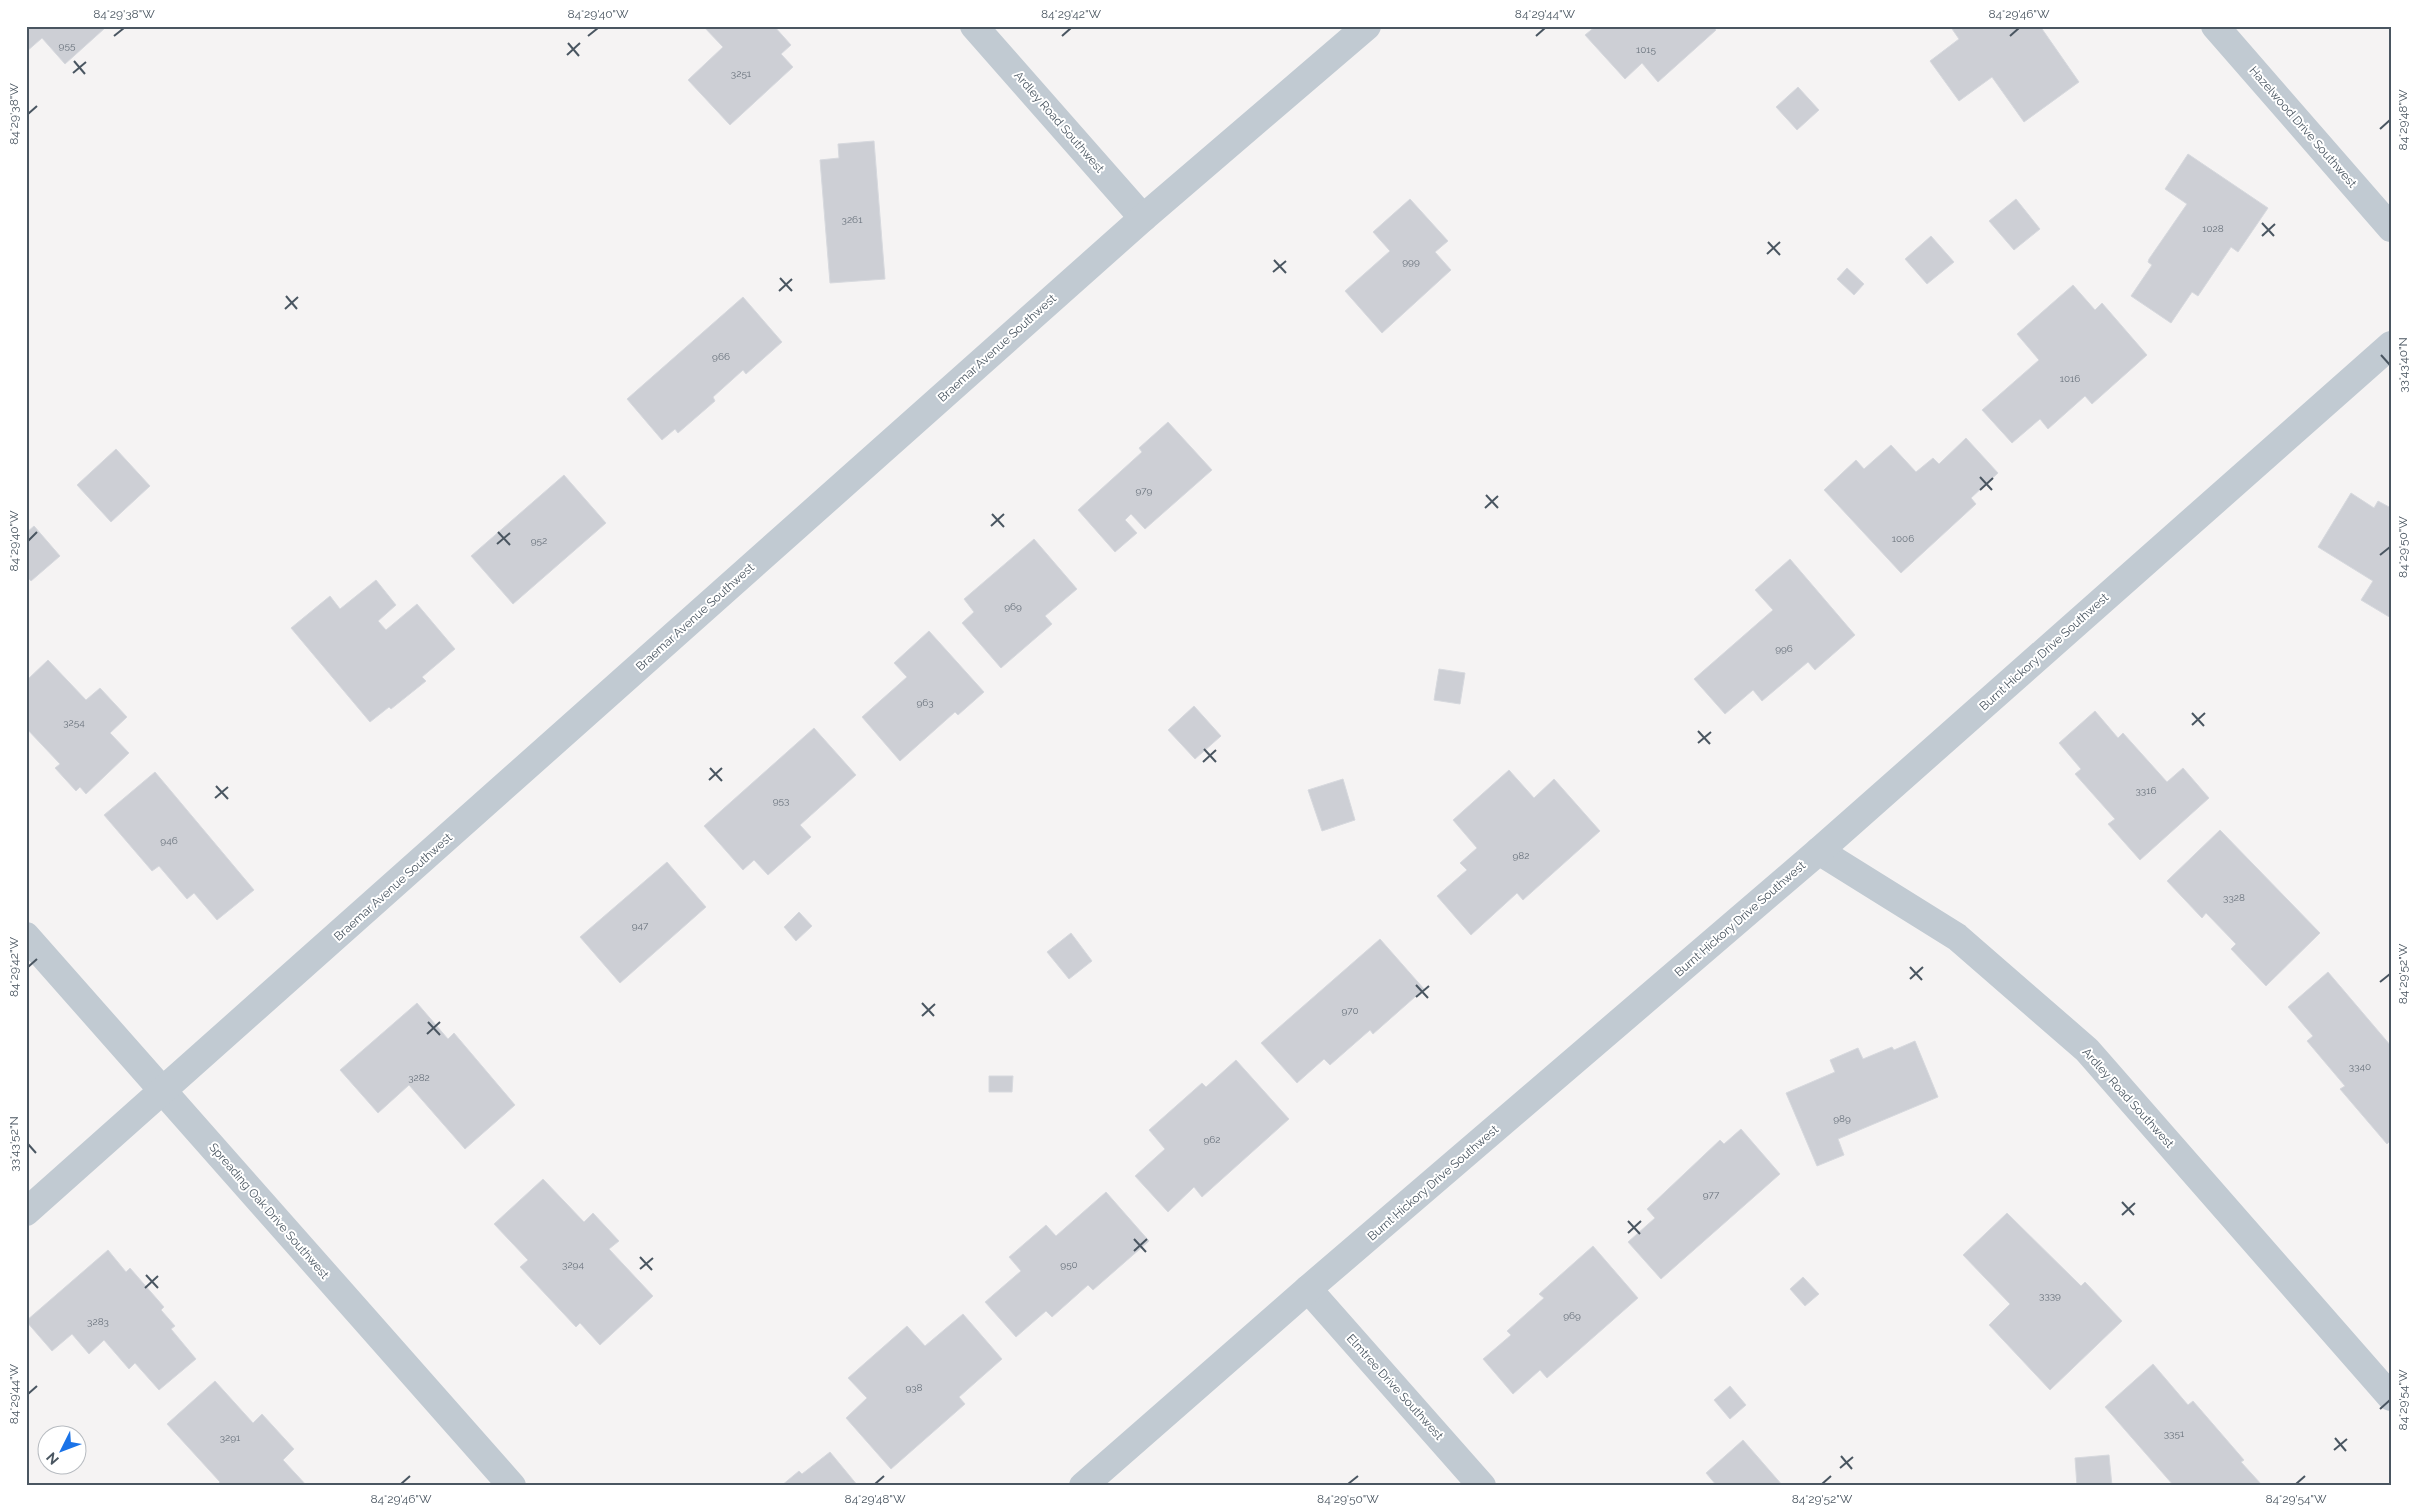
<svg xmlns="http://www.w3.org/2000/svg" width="2417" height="1512" font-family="Raleway,sans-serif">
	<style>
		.building { fill: #cdcfd5; stroke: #d7d9de }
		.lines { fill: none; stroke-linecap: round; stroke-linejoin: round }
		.minor { stroke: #c1cad2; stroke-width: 28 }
		.ticks { fill: none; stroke: #4a5661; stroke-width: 2 }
		.labels { text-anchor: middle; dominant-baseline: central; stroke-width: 4; stroke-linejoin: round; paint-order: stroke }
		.number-label { font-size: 10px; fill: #6b747e }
		.street-label { font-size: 12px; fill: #4a5661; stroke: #fff }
		.neatline { fill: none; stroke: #4a5661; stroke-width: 2 }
		.ticks-label { font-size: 12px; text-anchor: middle; fill: #4a5661 }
	</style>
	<rect width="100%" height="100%" fill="#f5f3f3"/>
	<g class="building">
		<path d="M26 26H103L105 28 65 64 42 38 26 52Z"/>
		<path d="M703 26H774L791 45 781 54 793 67 730 125 688 80 723 47Z"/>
		<path d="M1596 26H1712L1716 30 1658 82 1642 63 1625 79 1585 35Z"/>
		<path d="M1950 26H2040L2079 82 2024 122 1992 77 1959 101 1930 61 1959 39Z"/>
		<path d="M1798 87 1819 110 1797 130 1776 107Z"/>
		<path d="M874 141 885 279 830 283 820 160 839 158 838 144Z"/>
		<path d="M2188 154 2268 208 2238 252 2231 247 2198 296 2192 292 2171 323 2131 296 2152 265 2148 262 2149 259 2187 204 2165 189Z"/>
		<path d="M1410 199 1448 241 1435 252 1451 270 1382 333 1345 291 1390 251 1373 232Z"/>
		<path d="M2016 199 2040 229 2014 250 1989 221Z"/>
		<path d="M1931 236 1954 262 1927 284 1905 259Z"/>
		<path d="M1847 268 1864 284 1854 295 1837 279Z"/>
		<path d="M2073 285 2095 310 2102 303 2147 355 2092 404 2085 396 2048 429 2040 419 2012 443 1982 410 2039 360 2017 334Z"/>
		<path d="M743 297 782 342 746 374 743 370 713 397 715 401 678 433 675 429 662 440 627 399Z"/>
		<path d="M1168 422 1212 470 1145 529 1131 514 1125 520 1137 533 1115 552 1078 510 1142 452 1139 448Z"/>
		<path d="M1966 438 1998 473 1971 498 1976 504 1901 573 1824 490 1856 460 1864 469 1891 445 1916 472 1933 458 1939 464Z"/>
		<path d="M116 449 150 486 111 522 77 485Z"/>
		<path d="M564 475 606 523 513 604 471 556Z"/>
		<path d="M2351 493 2374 508 2378 501 2391 508V618L2361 600 2373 581 2318 547Z"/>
		<path d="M34 526 60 556 31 581 29 579 26 581V533Z"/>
		<path d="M1034 539 1077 589 1045 616 1052 624 1001 668 962 623 974 612 964 599Z"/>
		<path d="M1790 559 1855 635 1815 670 1808 662 1762 701 1753 690 1725 714 1694 679 1773 610 1755 590Z"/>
		<path d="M376 580 396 605 378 621 386 630 417 604 455 649 422 677 426 681 391 709 389 707 370 722 291 628 330 596 340 609Z"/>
		<path d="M929 631 984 692 958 715 955 712 900 761 862 717 907 677 894 663Z"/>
		<path d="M48 660 86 700 100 688 127 717 110 733 129 753 86 794 80 787 76 791 55 768 60 764 26 728V681Z"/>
		<path d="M1439 669 1465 673 1460 704 1434 700Z"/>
		<path d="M1194 706 1221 736 1195 759 1168 730Z"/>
		<path d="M2095 711 2118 738 2123 733 2167 782 2183 768 2209 798 2140 860 2108 824 2115 819 2075 774 2081 769 2059 743Z"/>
		<path d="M814 728 856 775 800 825 811 837 768 875 754 860 743 870 704 826Z"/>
		<path d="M1509 770 1534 798 1554 779 1600 831 1523 900 1517 893 1471 935 1437 896 1467 870 1460 863 1477 848 1453 820Z"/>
		<path d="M155 772 254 890 217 920 194 893 187 899 159 866 152 871 104 815Z"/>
		<path d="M1343 779 1355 820 1322 831 1308 790Z"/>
		<path d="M2220 830 2320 933 2266 986 2231 949 2236 944 2206 913 2202 918 2167 881Z"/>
		<path d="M667 862 706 907 620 983 580 937Z"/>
		<path d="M799 912 812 926 796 941 784 927Z"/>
		<path d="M1071 933 1092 961 1069 979 1047 952Z"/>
		<path d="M1380 939 1424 989 1373 1034 1370 1030 1330 1065 1324 1059 1297 1083 1261 1043Z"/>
		<path d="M2328 972 2391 1046V1140L2387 1144 2340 1089 2345 1086 2307 1041 2313 1036 2288 1007Z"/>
		<path d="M417 1003 448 1039 454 1033 515 1105 465 1149 409 1085 378 1113 340 1070Z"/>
		<path d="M1915 1041 1938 1097 1838 1139 1844 1155 1817 1166 1786 1093 1835 1072 1830 1060 1858 1048 1863 1059 1892 1047 1894 1050Z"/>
		<path d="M1236 1060 1289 1119 1202 1197 1194 1187 1168 1212 1135 1176 1165 1149 1149 1130 1202 1083 1206 1087Z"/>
		<path d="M989 1076H1013L1012 1092H989Z"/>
		<path d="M1741 1129 1780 1174 1661 1279 1628 1242 1655 1218 1647 1209 1720 1140 1724 1144Z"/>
		<path d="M543 1179 584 1222 593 1213 619 1241 609 1249 653 1296 600 1345 580 1323 576 1327 520 1267 528 1260 494 1224Z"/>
		<path d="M1106 1192 1149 1241 1093 1290 1088 1285 1052 1317 1046 1311 1016 1337 985 1302 1021 1271 1009 1257 1046 1225 1056 1236Z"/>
		<path d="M2007 1213 2081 1286 2085 1282 2122 1321 2050 1390 1989 1325 2010 1304 1963 1255Z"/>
		<path d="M1593 1246 1638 1298 1547 1378 1540 1370 1513 1394 1483 1359 1511 1335 1507 1331 1544 1298 1539 1294Z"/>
		<path d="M108 1250 126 1272 130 1268 164 1307 161 1310 175 1326 171 1329 196 1359 159 1390 135 1363 129 1369 104 1340 89 1354 72 1334 52 1351 26 1321Z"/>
		<path d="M1803 1277 1819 1294 1805 1306 1790 1289Z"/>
		<path d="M963 1314 1002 1359 959 1397 965 1404 891 1469 846 1418 867 1398 848 1378 907 1326 925 1346Z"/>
		<path d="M2153 1364 2188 1405 2193 1401 2244 1460 2241 1462 2261 1484 2174 1486 2105 1407Z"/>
		<path d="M215 1381 253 1423 262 1414 294 1449 283 1460 307 1486H216L220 1482 167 1424Z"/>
		<path d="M1730 1386 1746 1405 1730 1419 1714 1400Z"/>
		<path d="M1743 1440 1783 1486H1717L1706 1473Z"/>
		<path d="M830 1452 858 1486H781L799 1471 802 1474Z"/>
		<path d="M2109 1455 2112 1486H2077L2075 1458Z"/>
	</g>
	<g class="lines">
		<g class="minor">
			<path d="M974 26 1143 218"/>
			<path d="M2215 26 2391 228"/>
			<path d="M1819 851 1957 937 2087 1050 2391 1397"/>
			<path d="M26 936 512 1486"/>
			<path d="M26 1212 1143 218 1367 26"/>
			<path d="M1308 1289 1482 1486"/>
			<path d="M1083 1486 1308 1289 1819 851 2391 345"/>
		</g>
	</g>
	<path class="ticks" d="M114 36 124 28M588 36 598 28M1062 36 1071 28M1536 36 1545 28M2010 36 2019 28M568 43 579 56M567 55 580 43M74 61 85 74M73 73 86 62M28 114 37 106M2380 129 2390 120M2262 223 2274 236M2262 236 2275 224M1768 242 1780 255M1767 254 1780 242M1274 260 1286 273M1273 272 1286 261M780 278 792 291M779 291 792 279M286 296 297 309M285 309 298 297M2381 355 2390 365M1980 477 1992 490M1980 490 1993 478M1486 495 1498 508M1485 508 1498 496M992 514 1004 527M991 526 1004 514M498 532 510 545M28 541 37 532M497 544 510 533M2380 555 2390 547M2192 713 2204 726M2192 725 2205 713M1698 731 1710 744M1698 743 1711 732M1204 749 1216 762M1203 762 1216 750M710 768 722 781M709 780 722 768M216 786 228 799M215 798 228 787M28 967 37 959M1910 967 1922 980M1910 979 1923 967M2380 982 2390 974M1416 985 1428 998M1416 997 1429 986M922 1003 934 1016M922 1016 935 1004M428 1022 440 1035M427 1034 440 1022M28 1144 36 1153M2122 1202 2134 1215M2122 1215 2135 1203M1628 1221 1640 1234M1628 1233 1641 1221M1134 1239 1146 1252M1134 1251 1147 1239M640 1257 652 1270M640 1269 653 1258M146 1275 158 1288M145 1288 158 1276M28 1394 37 1386M2380 1409 2390 1400M2335 1438 2346 1451M2334 1450 2347 1439M1841 1456 1852 1469M1840 1468 1853 1457M401 1484 410 1476M875 1484 884 1476M1348 1484 1358 1476M1822 1484 1831 1476M2296 1484 2305 1476"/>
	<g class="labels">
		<g class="number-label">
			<text x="67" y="45">955</text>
			<text x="1646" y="49">1015</text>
			<text x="741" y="73">3251</text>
			<text x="852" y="219">3261</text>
			<text x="2213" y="228">1028</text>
			<text x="1411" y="261">999</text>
			<text x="721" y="356">966</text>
			<text x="2070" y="378">1016</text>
			<text x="1144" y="490">979</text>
			<text x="1903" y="538">1006</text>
			<text x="539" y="540">952</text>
			<text x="1013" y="606">969</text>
			<text x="1784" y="648">996</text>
			<text x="925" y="702">963</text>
			<text x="74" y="722">3254</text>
			<text x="2146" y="790">3316</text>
			<text x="781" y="800">953</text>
			<text x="169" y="840">946</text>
			<text x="1521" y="855">982</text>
			<text x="2234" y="897">3328</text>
			<text x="640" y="925">947</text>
			<text x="1350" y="1010">970</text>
			<text x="2360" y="1066">3340</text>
			<text x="419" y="1077">3282</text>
			<text x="1842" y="1118">989</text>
			<text x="1212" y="1139">962</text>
			<text x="1711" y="1194">977</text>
			<text x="573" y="1264">3294</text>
			<text x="1069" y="1264">950</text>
			<text x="2050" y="1295">3339</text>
			<text x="1572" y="1315">969</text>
			<text x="98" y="1321">3283</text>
			<text x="914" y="1387">938</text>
			<text x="2174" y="1433">3351</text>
			<text x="230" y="1437">3291</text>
		</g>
		<g class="street-label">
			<text transform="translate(1059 122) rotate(49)">Ardley Road Southwest</text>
			<text transform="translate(2303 127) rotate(49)">Hazelwood Drive Southwest</text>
			<text transform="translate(997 348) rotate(-42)">Braemar Avenue Southwest</text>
			<text transform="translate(695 617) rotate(-42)">Braemar Avenue Southwest</text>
			<text transform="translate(2044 652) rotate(-42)">Burnt Hickory Drive Southwest</text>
			<text transform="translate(393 887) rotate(-42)">Braemar Avenue Southwest</text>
			<text transform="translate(1740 919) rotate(-41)">Burnt Hickory Drive Southwest</text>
			<text transform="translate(2128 1098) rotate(48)">Ardley Road Southwest</text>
			<text transform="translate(1433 1183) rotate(-41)">Burnt Hickory Drive Southwest</text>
			<text transform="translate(269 1211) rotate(49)">Spreading Oak Drive Southwest</text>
			<text transform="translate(1395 1387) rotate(48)">Elmtree Drive Southwest</text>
		</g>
	</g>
	<rect width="2417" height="1512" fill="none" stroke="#ffffff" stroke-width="55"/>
	<g transform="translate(62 1450) rotate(228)"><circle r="24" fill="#ffffff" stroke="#b7bbc0"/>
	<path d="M0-4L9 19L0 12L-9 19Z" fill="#1a73e8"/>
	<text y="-8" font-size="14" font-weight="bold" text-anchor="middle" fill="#4a5661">N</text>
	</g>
	<rect x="28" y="28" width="2362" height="1456" class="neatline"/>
	<g class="ticks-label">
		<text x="124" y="18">84°29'38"W</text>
		<text x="598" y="18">84°29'40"W</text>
		<text x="1071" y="18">84°29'42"W</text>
		<text x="1545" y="18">84°29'44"W</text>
		<text x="2019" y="18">84°29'46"W</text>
		<text transform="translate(14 114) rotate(-90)" y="4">84°29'38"W</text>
		<text transform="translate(2403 120) rotate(-90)" y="4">84°29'48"W</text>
		<text transform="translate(2403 365) rotate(-90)" y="4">33°43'40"N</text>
		<text transform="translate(14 541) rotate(-90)" y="4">84°29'40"W</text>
		<text transform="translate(2403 547) rotate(-90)" y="4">84°29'50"W</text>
		<text transform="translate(14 967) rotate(-90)" y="4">84°29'42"W</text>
		<text transform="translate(2403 974) rotate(-90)" y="4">84°29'52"W</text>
		<text transform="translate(14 1144) rotate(-90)" y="4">33°43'52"N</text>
		<text transform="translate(14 1394) rotate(-90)" y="4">84°29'44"W</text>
		<text transform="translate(2403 1400) rotate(-90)" y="4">84°29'54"W</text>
		<text x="401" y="1503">84°29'46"W</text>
		<text x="875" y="1503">84°29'48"W</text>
		<text x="1348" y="1503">84°29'50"W</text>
		<text x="1822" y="1503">84°29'52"W</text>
		<text x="2296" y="1503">84°29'54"W</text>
	</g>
</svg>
